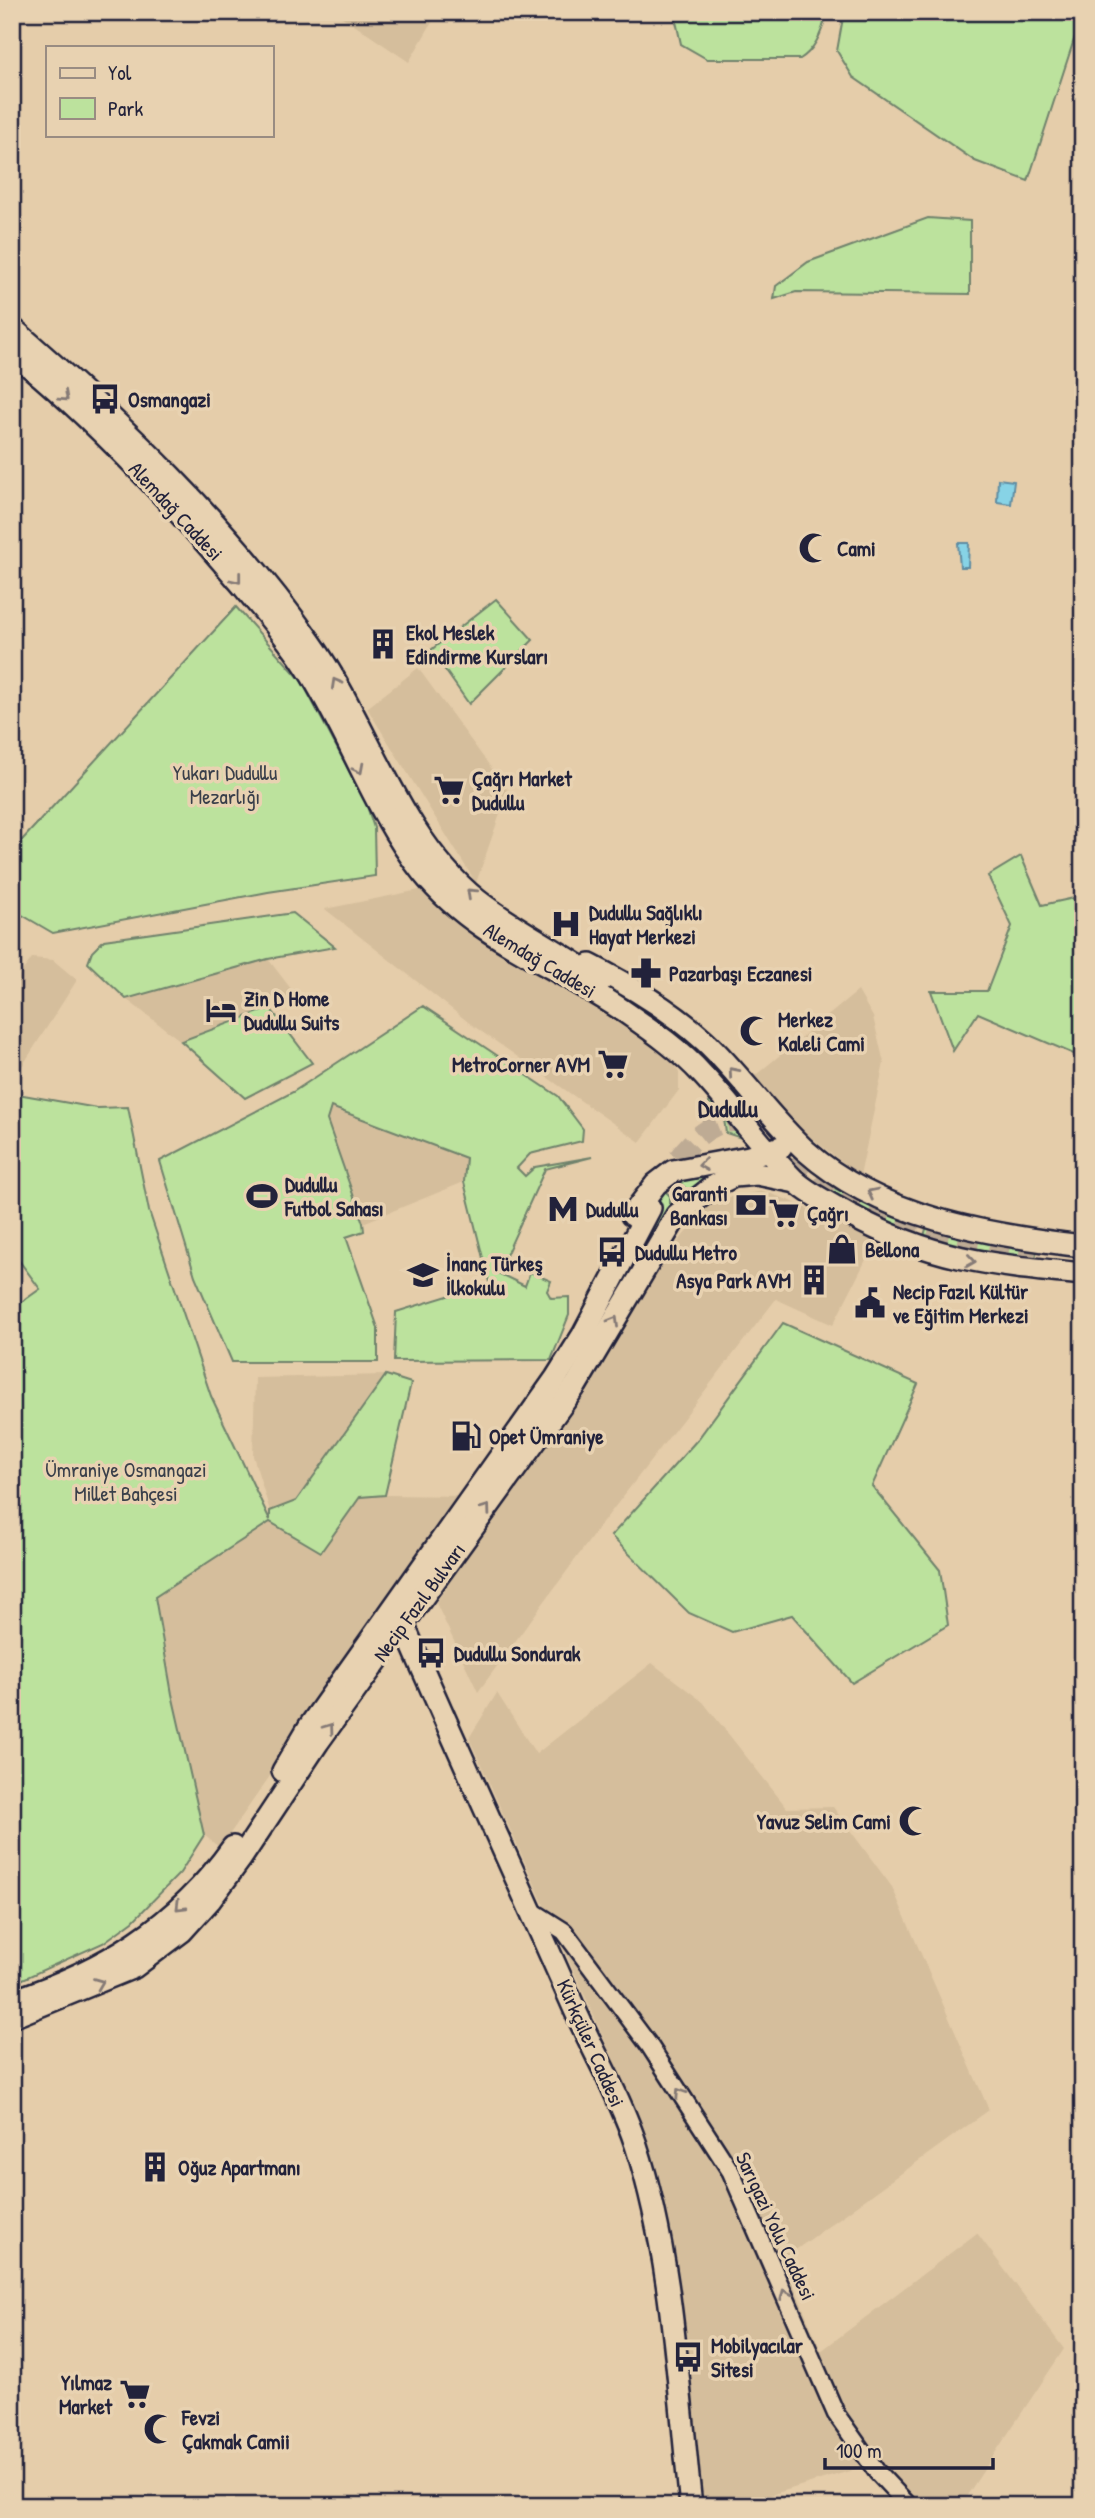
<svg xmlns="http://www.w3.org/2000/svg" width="1095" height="2518" font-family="'Patrick Hand',sans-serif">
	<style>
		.built { fill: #d5be9c }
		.green { fill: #bce29d; stroke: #6f826c; stroke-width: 2 }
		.water { fill: #87d3e6; stroke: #5f8ca2; stroke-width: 2 }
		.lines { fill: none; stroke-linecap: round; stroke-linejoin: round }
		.major-tunnel { stroke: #beab94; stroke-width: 21; stroke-dasharray: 21 10; stroke-linecap: butt }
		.minor-casing { stroke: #22223b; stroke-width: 21 }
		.major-casing { stroke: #22223b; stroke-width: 26 }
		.minor { stroke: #e8d2b1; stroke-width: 16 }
		.major { stroke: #e8d2b1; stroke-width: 21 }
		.oneway { stroke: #857a76 }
		.labels { text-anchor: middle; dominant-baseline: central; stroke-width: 7; stroke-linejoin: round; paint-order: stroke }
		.poi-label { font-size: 21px; font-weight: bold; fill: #22223b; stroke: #e8d2b1; text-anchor: start }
		.street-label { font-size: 21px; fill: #22223b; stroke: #e8d2b1 }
		.park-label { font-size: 21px; fill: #393f4a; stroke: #e8d2b1 }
		.quarter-label { font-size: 24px; font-weight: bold; fill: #22223b; stroke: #e8d2b1 }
	</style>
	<rect width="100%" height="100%" fill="#e5cdaa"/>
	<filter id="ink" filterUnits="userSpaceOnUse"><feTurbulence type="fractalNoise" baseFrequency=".0143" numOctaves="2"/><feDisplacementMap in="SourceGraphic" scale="14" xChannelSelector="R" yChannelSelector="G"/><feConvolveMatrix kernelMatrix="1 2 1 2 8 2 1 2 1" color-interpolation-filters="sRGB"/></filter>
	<g filter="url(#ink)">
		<g class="built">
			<path d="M335 12H438L409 62Z"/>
			<path d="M418 668 508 791 476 883 367 708Z"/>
			<path d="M429 888 663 1045 679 1073V1090L640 1142 472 1025 325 909Z"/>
			<path d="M32 958 53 960 77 980 12 1082V985Z"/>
			<path d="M268 959 298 998 181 1041 126 999Z"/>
			<path d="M858 991 873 1017 884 1063 860 1176 805 1133 751 1079Z"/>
			<path d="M331 1106 466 1158 464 1182 363 1223 327 1120Z"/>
			<path d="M763 1191 791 1201 875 1242 833 1325 776 1299 600 1526 478 1692 436 1603 661 1263 695 1221 715 1200Z"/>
			<path d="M386 1375 296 1501 270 1511 253 1456 255 1378Z"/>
			<path d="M385 1495 464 1496 220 1848 204 1835 172 1694 155 1597 271 1522 321 1552 361 1497Z"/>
			<path d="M652 1663 703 1702 787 1808 833 1807 892 1887 989 2110 783 2259 821 2351 977 2233 1064 2349 960 2506H917L879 2462 734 2506H703L671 2245 652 2163 614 2061 469 1738 497 1693 536 1754Z"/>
		</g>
		<g class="green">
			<path d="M674 12H827C823 30 815 50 800 59H707L681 44Z"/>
			<path d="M844 12H1083L1028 181 975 161 853 77 837 51Z"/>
			<path d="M928 218 970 221V294L796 292 774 299 776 286 808 262Z"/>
			<path d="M1083 383V435H1082L1073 385Z"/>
			<path d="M496 599 533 640 469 704 431 650Z"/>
			<path d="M236 607 301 680 366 803 374 828 375 876 268 892 53 933 17 912 12 909V851Z"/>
			<path d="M1021 856 1042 905 1083 896V1058L978 1013 953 1051 931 991H987L1012 926 988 876Z"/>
			<path d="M293 913 335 947 268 959 126 999 88 963 92 952 104 940Z"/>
			<path d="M423 1006 558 1096 583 1129 582 1141 530 1154 517 1168 525 1176 535 1167 592 1157 545 1169 498 1273 525 1286 530 1272 551 1281 547 1291 551 1298 569 1297V1315L551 1360 394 1361 396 1312 483 1285 491 1290 464 1182 466 1158 331 1107 327 1120 363 1223 364 1231 346 1237 378 1328V1362H232L195 1276 160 1161 293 1092Z"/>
			<path d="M270 1008 312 1063 245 1098 181 1041Z"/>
			<path d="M707 1050 757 1107 750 1112 695 1061Z"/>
			<path d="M12 1093 97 1108 128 1107 149 1211 211 1396 270 1520V1511L296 1501 386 1375 411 1383 385 1495 360 1497 321 1552 270 1522 155 1597 172 1694 204 1835 180 1873 133 1921 103 1943 12 1984V1309L40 1289 12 1251Z"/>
			<path d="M713 1097 748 1140 726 1133 724 1119 711 1110 709 1103Z"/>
			<path d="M768 1163 775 1170C742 1172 715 1171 688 1191L674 1177Z"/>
			<path d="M832 1187 910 1224V1230L906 1233 829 1192Z"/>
			<path d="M665 1191 670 1196V1205L609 1304 645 1205Z"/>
			<path d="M927 1225 1037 1247 1035 1260 922 1244Z"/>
			<path d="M783 1323 918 1384 872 1486 940 1570 948 1625 852 1683 792 1615 732 1632 689 1613 611 1536 698 1439Z"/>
		</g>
		<g class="water">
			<path d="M998 479 1014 481 1011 504 997 502Z"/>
			<path d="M958 543H969L968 567H960Z"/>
		</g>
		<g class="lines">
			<g class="major-tunnel">
				<path d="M701 1056 729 1089"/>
				<path d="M749 1114C829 1210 921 1231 1036 1253"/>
				<path d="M662 1185C679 1152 715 1104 758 1128"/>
			</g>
			<g class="minor-casing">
				<path id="minor" d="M534 1912 564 1931 649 2045 731 2172 836 2414 877 2472 909 2506"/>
			</g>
			<g class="major-casing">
				<g id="major">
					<path d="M12 328C118 420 231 528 311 643 369 724 397 835 477 900 515 930 562 952 601 981"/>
					<path d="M12 352C98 421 173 504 244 587 266 614 289 639 307 668 350 734 373 809 423 873 477 940 560 966 628 1014 654 1032 681 1051 702 1074 734 1108 761 1147 794 1180 810 1195 831 1204 850 1215 932 1260 992 1265 1083 1274"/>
					<path d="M590 965C631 986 671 1010 705 1041 741 1075 769 1117 806 1151 880 1217 987 1235 1083 1246"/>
					<path d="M632 1215 656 1184 673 1171 749 1157 781 1147"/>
					<path d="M395 1616 403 1624C459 1753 518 1881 575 2010 595 2055 621 2099 636 2145 673 2258 678 2388 691 2506"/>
					<path d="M283 1771 309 1727 556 1378 583 1335 650 1208"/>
					<path d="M12 2001C104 1970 176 1927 233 1847"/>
					<path d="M12 2017 134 1967 182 1931 210 1900 241 1858 318 1742 576 1385 677 1215 715 1185 734 1176 757 1174 796 1182"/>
				</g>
			</g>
			<use href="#minor" class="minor"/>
			<use href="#major" class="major"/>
		</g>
		<defs><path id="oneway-chevron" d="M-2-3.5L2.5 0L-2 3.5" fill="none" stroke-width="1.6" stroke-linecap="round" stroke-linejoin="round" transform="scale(1.75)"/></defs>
		<g class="oneway">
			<use href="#oneway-chevron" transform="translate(64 397) rotate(42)"/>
			<use href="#oneway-chevron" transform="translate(237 579) rotate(52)"/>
			<use href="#oneway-chevron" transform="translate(336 683) rotate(-119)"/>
			<use href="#oneway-chevron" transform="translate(359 769) rotate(63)"/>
			<use href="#oneway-chevron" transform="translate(471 893) rotate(-137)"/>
			<use href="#oneway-chevron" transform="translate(733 1072) rotate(-131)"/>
			<use href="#oneway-chevron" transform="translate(703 1165) rotate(172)"/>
			<use href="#oneway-chevron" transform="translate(872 1193) rotate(-153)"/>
			<use href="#oneway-chevron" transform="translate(971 1261) rotate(8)"/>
			<use href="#oneway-chevron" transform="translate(614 1321) rotate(-60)"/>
			<use href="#oneway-chevron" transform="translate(486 1509) rotate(-54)"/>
			<use href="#oneway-chevron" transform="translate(329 1728) rotate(-54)"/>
			<use href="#oneway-chevron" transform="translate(180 1906) rotate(135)"/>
			<use href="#oneway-chevron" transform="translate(99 1983) rotate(-22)"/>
			<use href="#oneway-chevron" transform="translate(680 2093) rotate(-123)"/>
			<use href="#oneway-chevron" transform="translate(785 2294) rotate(-114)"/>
		</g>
	</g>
	<defs>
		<g id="bus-bare" transform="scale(2.415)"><path d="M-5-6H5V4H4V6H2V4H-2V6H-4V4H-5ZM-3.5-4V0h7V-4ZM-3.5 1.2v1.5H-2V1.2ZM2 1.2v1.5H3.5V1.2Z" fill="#22223b" stroke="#e8d2b1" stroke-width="2.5" paint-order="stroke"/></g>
		<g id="mosque-bare" transform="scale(2.415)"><path d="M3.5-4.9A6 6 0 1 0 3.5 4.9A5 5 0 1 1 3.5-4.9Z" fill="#22223b" stroke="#e8d2b1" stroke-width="2.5" paint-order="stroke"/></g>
		<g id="building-bare" transform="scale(2.415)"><path d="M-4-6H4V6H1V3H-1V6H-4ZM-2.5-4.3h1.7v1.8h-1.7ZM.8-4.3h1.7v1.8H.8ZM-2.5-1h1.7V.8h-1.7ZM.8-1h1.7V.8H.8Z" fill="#22223b" stroke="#e8d2b1" stroke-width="2.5" paint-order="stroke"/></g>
		<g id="supermarket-bare" transform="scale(2.415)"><path d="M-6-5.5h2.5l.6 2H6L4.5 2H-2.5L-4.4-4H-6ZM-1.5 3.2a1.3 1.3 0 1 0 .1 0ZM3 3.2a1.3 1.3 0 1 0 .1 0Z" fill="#22223b" stroke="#e8d2b1" stroke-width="2.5" paint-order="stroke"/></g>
		<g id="hospital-bare" transform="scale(2.415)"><path d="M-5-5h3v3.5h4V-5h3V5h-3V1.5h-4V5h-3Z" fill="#22223b" stroke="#e8d2b1" stroke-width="2.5" paint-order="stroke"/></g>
		<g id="pharmacy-bare" transform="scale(2.415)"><path d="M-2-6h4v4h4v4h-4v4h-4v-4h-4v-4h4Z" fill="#22223b" stroke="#e8d2b1" stroke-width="2.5" paint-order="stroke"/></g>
		<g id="hotel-bare" transform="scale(2.415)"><path d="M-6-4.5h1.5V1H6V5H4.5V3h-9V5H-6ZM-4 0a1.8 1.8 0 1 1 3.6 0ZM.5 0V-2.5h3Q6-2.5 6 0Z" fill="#22223b" stroke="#e8d2b1" stroke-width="2.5" paint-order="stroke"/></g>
		<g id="stadium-bare" transform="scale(2.415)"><path d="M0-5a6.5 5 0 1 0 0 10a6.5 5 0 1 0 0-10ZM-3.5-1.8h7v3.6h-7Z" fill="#22223b" stroke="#e8d2b1" stroke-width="2.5" paint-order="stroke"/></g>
		<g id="bank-bare" transform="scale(2.415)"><path d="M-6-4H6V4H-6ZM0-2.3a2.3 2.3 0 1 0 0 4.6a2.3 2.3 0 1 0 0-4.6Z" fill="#22223b" stroke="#e8d2b1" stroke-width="2.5" paint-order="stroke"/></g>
		<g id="metro-bare" transform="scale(2.415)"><path d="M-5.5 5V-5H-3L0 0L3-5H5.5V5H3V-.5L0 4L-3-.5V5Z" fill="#22223b" stroke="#e8d2b1" stroke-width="2.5" paint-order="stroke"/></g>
		<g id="shop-bare" transform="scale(2.415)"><path d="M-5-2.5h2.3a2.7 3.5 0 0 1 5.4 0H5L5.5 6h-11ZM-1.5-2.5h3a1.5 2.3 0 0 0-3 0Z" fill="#22223b" stroke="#e8d2b1" stroke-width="2.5" paint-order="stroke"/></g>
		<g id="school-bare" transform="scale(2.415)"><path d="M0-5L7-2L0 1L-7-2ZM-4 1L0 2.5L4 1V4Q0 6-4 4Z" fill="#22223b" stroke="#e8d2b1" stroke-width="2.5" paint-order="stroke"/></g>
		<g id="civic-bare" transform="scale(2.415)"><path d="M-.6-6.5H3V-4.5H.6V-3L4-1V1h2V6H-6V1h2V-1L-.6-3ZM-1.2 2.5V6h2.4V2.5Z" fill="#22223b" stroke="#e8d2b1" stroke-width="2.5" paint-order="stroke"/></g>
		<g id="fuel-bare" transform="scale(2.415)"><path d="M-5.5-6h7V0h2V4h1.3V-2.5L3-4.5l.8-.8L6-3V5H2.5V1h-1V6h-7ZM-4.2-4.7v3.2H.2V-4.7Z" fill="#22223b" stroke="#e8d2b1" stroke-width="2.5" paint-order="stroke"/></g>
	</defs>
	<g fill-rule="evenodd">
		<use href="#bus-bare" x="105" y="399"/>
		<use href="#mosque-bare" x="814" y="548"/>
		<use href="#building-bare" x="383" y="644"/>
		<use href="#supermarket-bare" x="449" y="790"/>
		<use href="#hospital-bare" x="566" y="924"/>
		<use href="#pharmacy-bare" x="646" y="973"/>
		<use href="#hotel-bare" x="221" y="1010"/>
		<use href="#mosque-bare" x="755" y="1031"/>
		<use href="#supermarket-bare" x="613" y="1064"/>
		<use href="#stadium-bare" x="262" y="1196"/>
		<use href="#bank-bare" x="751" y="1205"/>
		<use href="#metro-bare" x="563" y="1209"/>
		<use href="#supermarket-bare" x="784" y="1213"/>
		<use href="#shop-bare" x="842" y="1249"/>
		<use href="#bus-bare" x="612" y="1252"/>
		<use href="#school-bare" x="423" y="1275"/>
		<use href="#building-bare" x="814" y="1280"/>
		<use href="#civic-bare" x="870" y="1303"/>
		<use href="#fuel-bare" x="466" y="1436"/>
		<use href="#bus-bare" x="431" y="1653"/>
		<use href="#mosque-bare" x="914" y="1821"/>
		<use href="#building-bare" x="155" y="2167"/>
		<use href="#bus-bare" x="688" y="2357"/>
		<use href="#supermarket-bare" x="135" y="2394"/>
		<use href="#mosque-bare" x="159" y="2429"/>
	</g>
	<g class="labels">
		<g class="poi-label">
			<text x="128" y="399">Osmangazi</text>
			<text x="837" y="548">Cami</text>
			<text x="406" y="632">Ekol Meslek<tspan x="406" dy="24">Edindirme Kursları</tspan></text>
			<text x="472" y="778">Çağrı Market<tspan x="472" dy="24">Dudullu</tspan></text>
			<text x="589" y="912">Dudullu Sağlıklı<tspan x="589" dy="24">Hayat Merkezi</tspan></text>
			<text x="669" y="973">Pazarbaşı Eczanesi</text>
			<text x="244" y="998">Zin D Home<tspan x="244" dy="24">Dudullu Suits</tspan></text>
			<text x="778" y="1019">Merkez<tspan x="778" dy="24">Kaleli Cami</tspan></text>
			<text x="590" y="1064" text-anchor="end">MetroCorner AVM</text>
			<text x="285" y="1184">Dudullu<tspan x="285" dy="24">Futbol Sahası</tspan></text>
			<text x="728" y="1193" text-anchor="end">Garanti<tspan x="728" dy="24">Bankası</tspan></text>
			<text x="586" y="1209">Dudullu</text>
			<text x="807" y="1213">Çağrı</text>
			<text x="865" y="1249">Bellona</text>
			<text x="635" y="1252">Dudullu Metro</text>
			<text x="446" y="1263">İnanç Türkeş<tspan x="446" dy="24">İlkokulu</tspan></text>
			<text x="791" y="1280" text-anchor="end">Asya Park AVM</text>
			<text x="893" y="1291">Necip Fazıl Kültür<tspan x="893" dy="24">ve Eğitim Merkezi</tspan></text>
			<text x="489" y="1436">Opet Ümraniye</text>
			<text x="454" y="1653">Dudullu Sondurak</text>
			<text x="891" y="1821" text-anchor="end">Yavuz Selim Cami</text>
			<text x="178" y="2167">Oğuz Apartmanı</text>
			<text x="711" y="2345">Mobilyacılar<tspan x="711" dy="24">Sitesi</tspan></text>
			<text x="112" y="2382" text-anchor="end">Yılmaz<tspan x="112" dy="24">Market</tspan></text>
			<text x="182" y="2417">Fevzi<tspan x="182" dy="24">Çakmak Camii</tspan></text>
		</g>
		<g class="street-label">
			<text transform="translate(176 511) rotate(47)">Alemdağ Caddesi</text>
			<text transform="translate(540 960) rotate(31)">Alemdağ Caddesi</text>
			<text transform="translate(419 1602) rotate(-54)">Necip Fazıl Bulvarı</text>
			<text transform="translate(591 2043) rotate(66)">Kürkçüler Caddesi</text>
			<text transform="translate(776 2226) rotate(65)">Sarıgazi Yolu Caddesi</text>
		</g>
		<g class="park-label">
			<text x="225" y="772">Yukarı Dudullu<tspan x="225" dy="24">Mezarlığı</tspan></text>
			<text x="126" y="1469">Ümraniye Osmangazi<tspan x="126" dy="24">Millet Bahçesi</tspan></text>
		</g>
		<g class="quarter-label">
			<text x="728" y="1108">Dudullu</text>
		</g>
	</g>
	<rect width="1095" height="2518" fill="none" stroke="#e8d2b1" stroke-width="42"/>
	<rect x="21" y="21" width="1053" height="2476" fill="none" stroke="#22223b" stroke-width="2.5" filter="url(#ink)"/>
	<rect x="46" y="46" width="228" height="91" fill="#e8d2b1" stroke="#998c82" stroke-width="2"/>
	<rect x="60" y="68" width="35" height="10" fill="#e8d2b1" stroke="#998c82" stroke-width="2"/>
	<text x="108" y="80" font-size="21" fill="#22223b">Yol</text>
	<rect x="60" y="98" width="35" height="21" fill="#bce29d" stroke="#998c82" stroke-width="2"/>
	<text x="108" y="116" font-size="21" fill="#22223b">Park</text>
	<path d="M825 2458v10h168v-10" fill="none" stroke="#22223b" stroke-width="3.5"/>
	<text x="836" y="2458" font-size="21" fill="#22223b" stroke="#e8d2b1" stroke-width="5" paint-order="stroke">100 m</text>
</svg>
